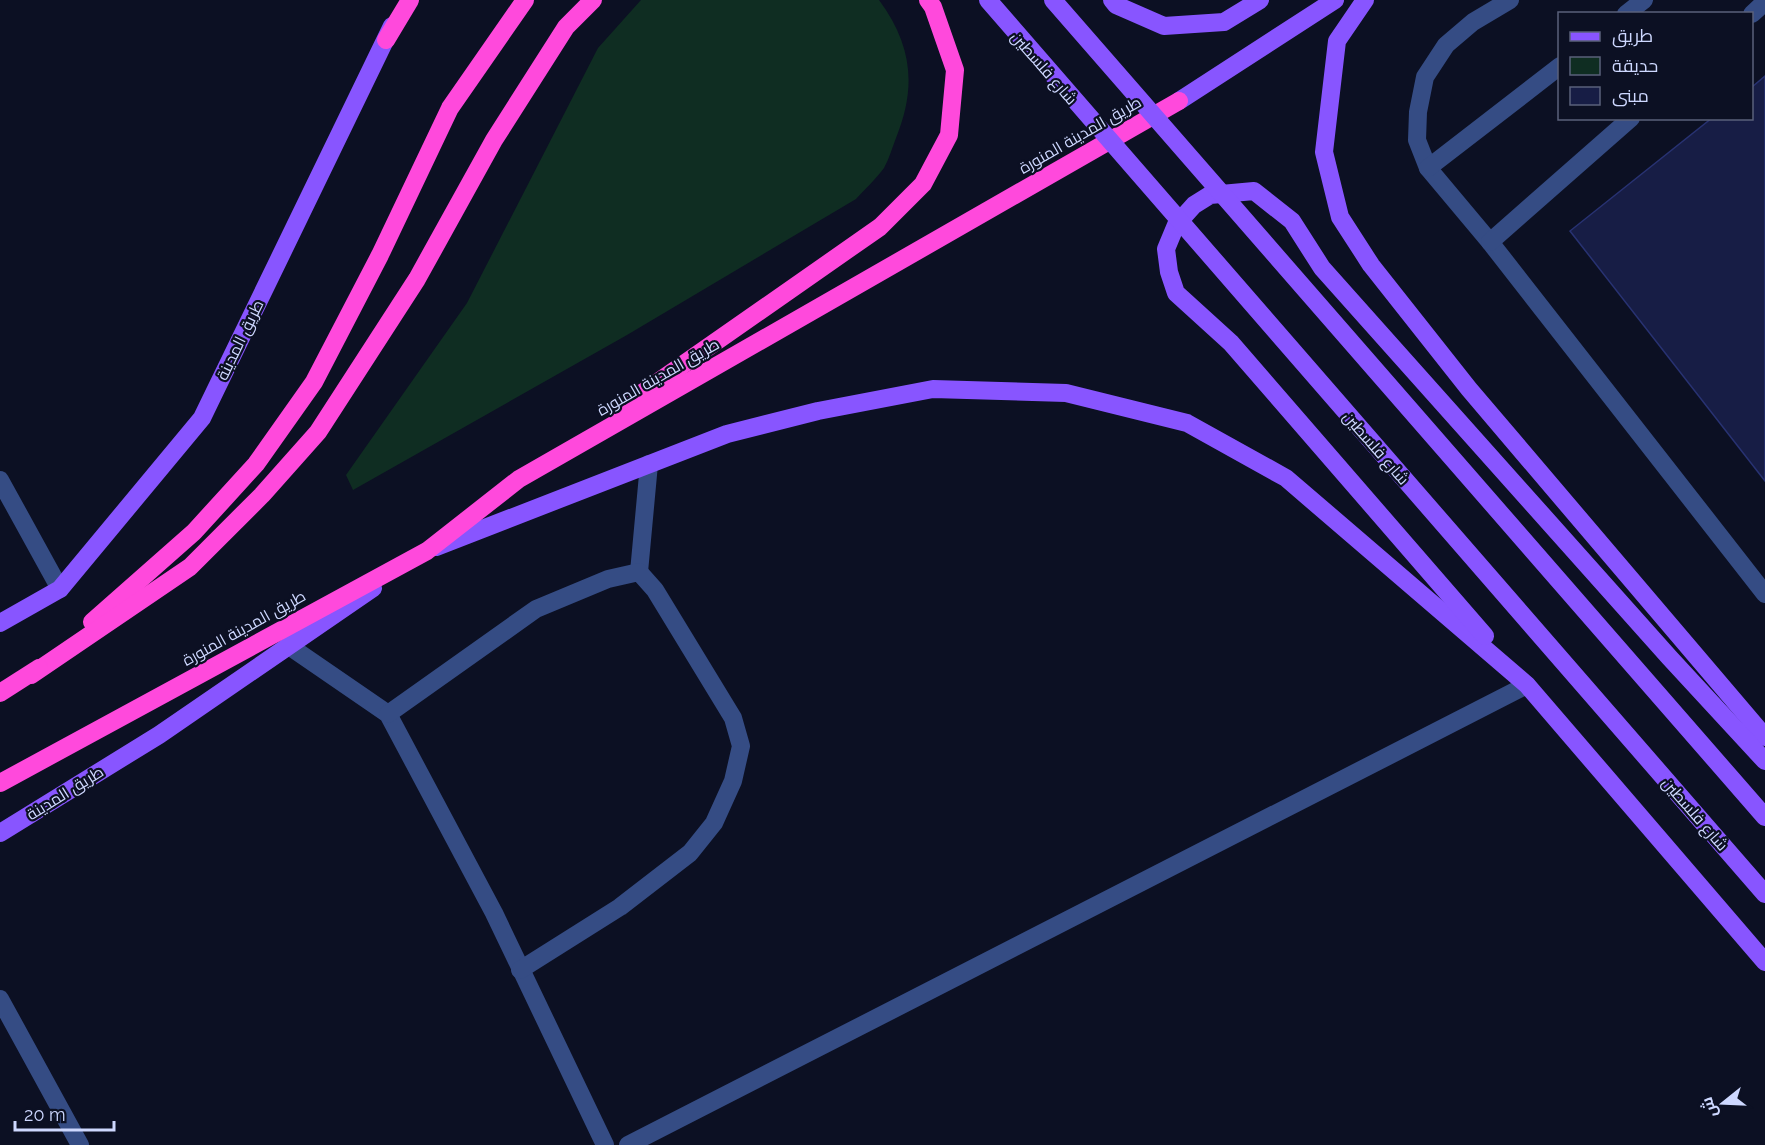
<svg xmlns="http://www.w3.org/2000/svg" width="1765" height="1145" font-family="Raleway,Cairo,sans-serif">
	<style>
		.green { fill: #0f2d22 }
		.building { fill: #171d45; stroke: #283272; stroke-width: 1.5 }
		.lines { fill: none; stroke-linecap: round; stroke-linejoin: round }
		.minor { stroke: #354c84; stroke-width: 18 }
		.major { stroke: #85f; stroke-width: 18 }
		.highway { stroke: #ff49dc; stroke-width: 18 }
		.major-bridge { stroke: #85f; stroke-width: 18 }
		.labels { text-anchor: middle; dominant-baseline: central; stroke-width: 4.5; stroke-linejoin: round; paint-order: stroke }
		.street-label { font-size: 16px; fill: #ced8ff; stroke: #0c1023 }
	</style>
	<rect width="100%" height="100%" fill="#0c1023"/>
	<path class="green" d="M641 0H879C912 45 917 86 896 138 892 148 889 159 884 168 876 179 865 189 856 199L627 335 353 490 346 475 467 303 598 48Z"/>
	<path class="building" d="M1765 76V481L1570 231 1712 118H1752V87Z"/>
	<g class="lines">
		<g class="minor">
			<path d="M1510 0 1473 22 1446 45 1425 77 1418 112 1417 140 1428 168 1490 242 1765 594"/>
			<path d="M1626 14 1644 0"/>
			<path d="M1752 14 1765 2"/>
			<path d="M1428 168 1560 66"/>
			<path d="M1490 242 1631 118"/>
			<path d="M0 480 60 589"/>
			<path d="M639 572 649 464"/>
			<path d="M289 646 388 714 494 913 605 1145"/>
			<path d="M388 714 536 609 608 579 639 572 655 590 733 718 741 746 733 781 714 823 690 853 620 907 520 970"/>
			<path d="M0 999 80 1145"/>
			<path d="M628 1145 1527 685"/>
		</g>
		<g class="major">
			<path d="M1112 0 1116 5 1164 26 1224 22 1260 0"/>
			<path d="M1365 0 1337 41 1324 152 1340 217 1371 265 1469 389 1765 737"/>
			<path d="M1179 101 1335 0"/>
			<path d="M436 547 727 434 818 411 933 389 1066 393 1187 423 1286 478 1527 685 1765 962"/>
			<path d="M0 623 60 589 202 418 392 26"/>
			<path d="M1485 636 1231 343 1176 293 1169 272 1166 249 1176 225 1194 205 1210 195 1254 191 1292 221 1322 268 1669 657 1765 761"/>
			<path d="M0 833 159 735 373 588"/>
		</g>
		<g class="highway">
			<path d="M386 40 410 0"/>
			<path d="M618 410 880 227 923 184 949 135 955 70 933 7 928 0"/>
			<path d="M92 622 194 532 256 464 314 382 380 255 450 108 525 0"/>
			<path d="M31 675 190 567 262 495 318 432 417 279 494 140 566 27 593 0"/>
			<path d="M0 693 39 668"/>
			<path d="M0 783 427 551 519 479 1179 101"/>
		</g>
		<g class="major-bridge">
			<path d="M988 0 1765 894"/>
			<path d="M1053 0 1765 817"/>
		</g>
	</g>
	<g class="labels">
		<g class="street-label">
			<text transform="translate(1044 68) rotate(49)">شارع فلسطين</text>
			<text transform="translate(1080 135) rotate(-30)">طريق المدينة المنورة</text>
			<text transform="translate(240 340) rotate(-64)">طريق المدينة</text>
			<text transform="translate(658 377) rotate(-30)">طريق المدينة المنورة</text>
			<text transform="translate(1376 448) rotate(49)">شارع فلسطين</text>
			<text transform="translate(244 628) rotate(-29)">طريق المدينة المنورة</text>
			<text transform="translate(65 793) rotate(-32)">طريق المدينة</text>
			<text transform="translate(1695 814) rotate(49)">شارع فلسطين</text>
		</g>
	</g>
	<rect x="1558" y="12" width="195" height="108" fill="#0c1023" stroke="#5a607b" stroke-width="1.5"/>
	<rect x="1570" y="32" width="30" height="9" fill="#8855ff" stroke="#5a607b" stroke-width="1.5"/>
	<text x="1612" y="42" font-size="18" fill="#ced8ff">طريق</text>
	<rect x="1570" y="57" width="30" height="18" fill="#0f2d22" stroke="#5a607b" stroke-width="1.5"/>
	<text x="1612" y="72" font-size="18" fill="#ced8ff">حديقة</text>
	<rect x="1570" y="87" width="30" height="18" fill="#171d45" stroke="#5a607b" stroke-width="1.5"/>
	<text x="1612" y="102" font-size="18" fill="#ced8ff">مبنى</text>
	<g transform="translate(1723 1103) rotate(252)" stroke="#0c1023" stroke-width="4.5" paint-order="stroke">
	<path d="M0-4.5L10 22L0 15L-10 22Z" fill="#ced8ff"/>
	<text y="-9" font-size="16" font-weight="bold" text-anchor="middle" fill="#ced8ff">ش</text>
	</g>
	<path d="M15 1121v9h99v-9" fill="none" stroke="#ced8ff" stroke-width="3"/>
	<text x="24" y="1121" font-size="18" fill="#ced8ff" stroke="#0c1023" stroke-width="4.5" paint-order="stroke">20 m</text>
</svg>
